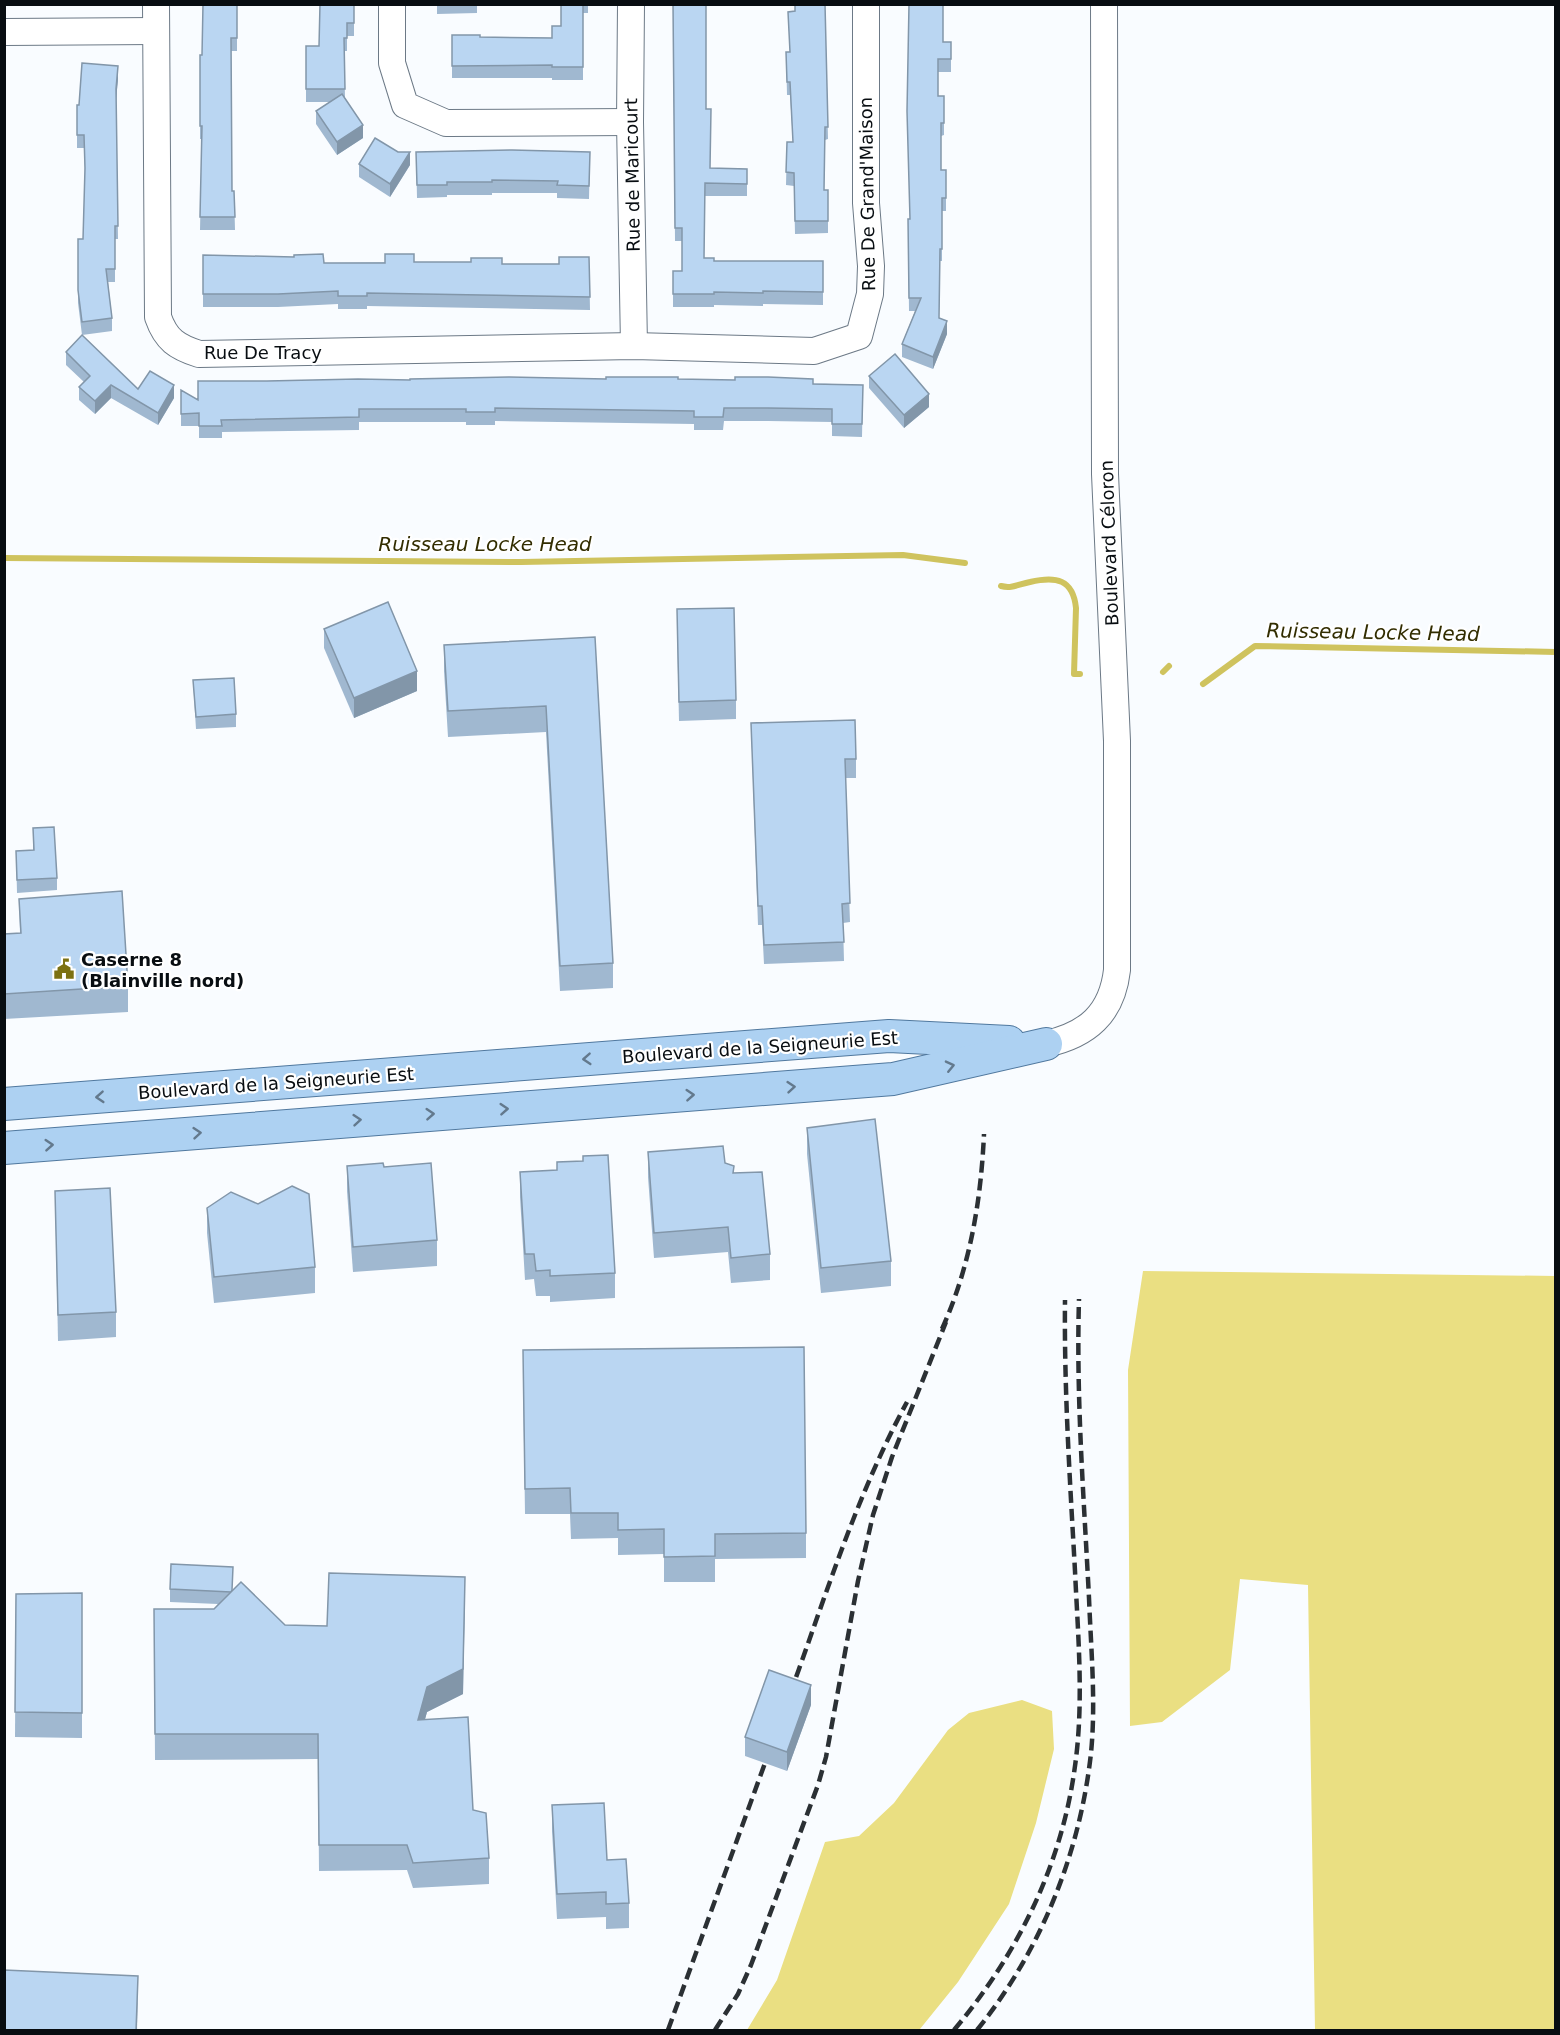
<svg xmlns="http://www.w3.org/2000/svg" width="1560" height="2035" font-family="'DejaVu Sans',sans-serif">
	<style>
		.green { fill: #eadf82 }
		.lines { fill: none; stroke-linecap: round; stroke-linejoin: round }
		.stream { stroke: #cfc35e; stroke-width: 6 }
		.minor-casing { stroke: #6c7986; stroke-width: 28 }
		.major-casing { stroke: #50789e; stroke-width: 34 }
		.minor { stroke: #fff; stroke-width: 26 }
		.major { stroke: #add1f2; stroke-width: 32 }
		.rail { stroke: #2b3034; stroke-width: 4.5; stroke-dasharray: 12 6; stroke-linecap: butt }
		.wall { fill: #a0b8d0 }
		.shaded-wall { fill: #8296a9 }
		.building { fill: #bad6f2; stroke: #8296a9; stroke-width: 1.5 }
		.oneway { stroke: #63798d }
		.labels { text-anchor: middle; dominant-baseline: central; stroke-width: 4.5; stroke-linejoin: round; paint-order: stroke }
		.street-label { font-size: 18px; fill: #080d11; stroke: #fff }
		.poi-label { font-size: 18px; font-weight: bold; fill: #080d11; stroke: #fff; text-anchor: start }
		.water-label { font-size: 20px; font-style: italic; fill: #322d00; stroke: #fff }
	</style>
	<rect width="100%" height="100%" fill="#f9fcff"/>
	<g class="green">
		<path d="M1143 1271 1555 1276V2030H1315L1308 1585 1240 1579 1230 1670 1162 1722 1130 1726 1128 1370Z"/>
		<path d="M1022 1700 1052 1711 1054 1749 1036 1823 1009 1904 958 1982 920 2029 918 2030H747L777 1980 825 1842 859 1836 894 1803 948 1730 969 1713Z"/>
	</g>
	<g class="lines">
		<g class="stream">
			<path d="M4 558 521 562 903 555 965 563"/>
			<path d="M1001 586C1012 589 1019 584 1030 582 1056 576 1073 579 1076 608L1074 674H1080"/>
			<path d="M1163 672 1169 666"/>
			<path d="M1203 684 1255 646 1556 652"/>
		</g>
		<g class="minor-casing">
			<g id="minor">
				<path d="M156 4 158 317C166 340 177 347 199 354L634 346 814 351 859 336 870 294 871 266 866 203V4"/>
				<path d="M392 4V63L405 105 446 123 630 122"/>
				<path d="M631 4 630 122 634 346"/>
				<path d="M4 32 155 31"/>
				<path d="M1046 1044C1087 1035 1112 1014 1117 970V741L1105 474 1104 4"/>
			</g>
		</g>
		<g class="major-casing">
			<g id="major">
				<path d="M4 1104 889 1036 1009 1042"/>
				<path d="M4 1148 893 1079 1046 1044"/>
			</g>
		</g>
		<use href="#minor" class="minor"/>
		<use href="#major" class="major"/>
		<g class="rail">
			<path d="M942 1329C970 1267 981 1201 984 1134"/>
			<path d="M790 1694C826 1595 857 1494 907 1402"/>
			<path d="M668 2030 765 1763"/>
			<path d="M715 2030 738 1994 751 1965 818 1785 826 1757 858 1581 873 1515 892 1457 946 1322"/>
			<path d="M954 2030C1017 1955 1062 1865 1075 1766 1084 1702 1078 1636 1075 1571 1070 1481 1064 1390 1065 1300"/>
			<path d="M977 2030C1040 1952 1080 1854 1091 1753 1096 1702 1091 1650 1089 1598 1084 1499 1076 1399 1079 1299"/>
		</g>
	</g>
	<g class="wall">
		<path d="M237 4V51H231L232 191H234L235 230H200L202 139H200V55H202Z"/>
		<path d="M354 4V36H347V51H344L345 98 363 138 337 155 316 124V111L331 102H306V46H319Z"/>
		<path d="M437 4H477V13L437 14Z"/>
		<path d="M561 4H588V13H583V80H552V78H452V35L480 37 552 38 561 26Z"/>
		<path d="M673 4 706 109 710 168 747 169V196H705L704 258 714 261H823V305L763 304V306L714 305V307H673V271H682V241H675Z"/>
		<path d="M825 4 828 139 825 140 824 190H828V233L795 234 794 186 786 185 787 142H793L790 95H787L786 52H790L788 12 795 11Z"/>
		<path d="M943 4V42H951V72H938V96H944V135L941 136V170L946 198V211H942V261H940L939 318 947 334 933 369 902 357V344L915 311H909L908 219H910Z"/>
		<path d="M118 78 116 100 118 239H115V282H108L112 318V331L82 335 78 303V239H83L85 173 84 148H77V105H79Z"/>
		<path d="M416 152H590L589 199 557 198V193H492V195H447V197L417 198Z"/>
		<path d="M359 164 410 165 390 197 359 177Z"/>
		<path d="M203 255 324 263 414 262 502 264H559L589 257 590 310 367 306V309H338V304L278 307H203Z"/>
		<path d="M66 352 138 389 174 398 158 425 111 398 95 414 79 400V387L84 382 66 365Z"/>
		<path d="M869 376 929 407 904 428 869 388Z"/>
		<path d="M606 379H678L863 385 862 437 832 436V422L768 421H724L723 430H694V424L495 421V425H466V422H359V430L222 432V438H199V426H181V390L198 400 267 381Z"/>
		<path d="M677 628 736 700V719L679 721Z"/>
		<path d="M324 629 417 691 354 718 324 648Z"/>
		<path d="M595 637 613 963V988L560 991 546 732 448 737 444 671V645Z"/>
		<path d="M193 680 236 714V727L196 729Z"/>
		<path d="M751 723 856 759V778H845L850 922 843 923 844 961 764 964 762 925H758Z"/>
		<path d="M33 828 57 878V890L17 893 16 851 33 850Z"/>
		<path d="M19 899 128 986V1012L4 1019V934L20 933Z"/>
		<path d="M807 1128 891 1261V1286L821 1293 807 1154Z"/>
		<path d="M648 1152 725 1163 734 1173 770 1254V1280L731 1283 728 1252 654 1258 648 1177Z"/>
		<path d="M347 1166 384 1167 437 1240V1266L353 1272 347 1191Z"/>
		<path d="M520 1172 615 1273V1298L550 1302V1296H536L534 1279 525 1280 520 1197Z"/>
		<path d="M55 1191 116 1312V1337L58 1341Z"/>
		<path d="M207 1208 315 1267V1293L214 1303 207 1233Z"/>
		<path d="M523 1375 806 1533V1558L715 1559V1582H664V1554L618 1555V1538L571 1539 570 1514H525Z"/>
		<path d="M170 1589 233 1590 285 1625 327 1626 465 1602 463 1694 427 1712 425 1719 473 1810 489 1858V1884L413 1888 407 1870 319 1871 318 1759 155 1760 154 1609H214L218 1604 170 1602Z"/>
		<path d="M82 1593V1738L15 1737 16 1594Z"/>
		<path d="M811 1705 787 1771 745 1756V1737Z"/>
		<path d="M552 1805 607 1860 629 1903V1928L606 1929V1917L557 1919 552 1831Z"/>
	</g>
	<g class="shaded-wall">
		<path d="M118 66V78L116 102V89Z"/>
		<path d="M363 125V138L337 155V142Z"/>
		<path d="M410 152V165L390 197V184Z"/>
		<path d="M947 321V334L933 369V357Z"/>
		<path d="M111 385V398L95 414V401Z"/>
		<path d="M174 385V398L158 425V413Z"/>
		<path d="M929 394V407L904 428V415Z"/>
		<path d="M417 671V691L354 718V698Z"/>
		<path d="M465 1577 463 1694 427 1712 418 1745V1720L427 1687Z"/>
		<path d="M811 1685V1705L787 1771V1752Z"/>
		<path d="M138 1976 137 2031H136Z"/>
	</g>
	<g class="building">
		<path d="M203 4H237V38H231L232 191H234L235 217H200L202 126H200V55H202Z"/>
		<path d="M320 4H354V23H347V38H344L345 89H306V46H319Z"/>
		<path d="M561 4H583V67H552V65L452 66V35H480V37L552 38V26H561Z"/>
		<path d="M673 4H706V109H711L710 168 747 169V184L705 183 704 258H714V261H823V292L763 291V293L714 292V294H673V271H682V228H675Z"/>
		<path d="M795 4H825L828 127H825L824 190H828V221H795L794 173 786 172 787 142H793L790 82H787L786 52H790L788 12 795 11Z"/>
		<path d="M909 4H943V42H951V59H938V96H944V123H941V170H946V198H942V249H940L939 318 947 321 933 357 902 344 921 298H909L908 219H910L907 111Z"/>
		<path d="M82 63 118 66 116 89 118 226H115V269H106L112 318 82 322 78 290V239H83L85 168 84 135H77V105H79Z"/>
		<path d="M342 94 363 125 337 142 316 111Z"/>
		<path d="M375 138 398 152H410L390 184 359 164Z"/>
		<path d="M512 150 590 152 589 186 557 185 558 181 492 180V182H447V185H417L416 152Z"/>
		<path d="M323 254 324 263H385V254H414V262H471V258H502V264H559V257H589L590 297 367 293V296H338V291L278 294H203V255L294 257V255Z"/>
		<path d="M82 335 138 389 150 371 174 385 158 413 111 385 95 401 79 387 90 376 66 352Z"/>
		<path d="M895 354 929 394 904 415 869 376Z"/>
		<path d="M509 377 606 379V377H678V379L735 380V377H768L813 379V384L863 385 862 424H832V409L768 408H724L723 417H694V411L495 408V412H466V409H359V417L221 420 222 426H199V413L181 414V390L198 400V381H267L358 379 410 380V379Z"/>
		<path d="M388 602 417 671 354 698 324 629Z"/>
		<path d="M734 608 736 700 679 702 677 609Z"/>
		<path d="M595 637 613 963 560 966 546 706 448 711 444 645Z"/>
		<path d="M234 678 236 714 196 717 193 680Z"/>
		<path d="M855 720 856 759H845L850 903 842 904 844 942 764 945 762 906H758L751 723Z"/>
		<path d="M54 827 57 878 17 880 16 851 34 850 33 828Z"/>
		<path d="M122 891 128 986 4 994V934L21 933 19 899Z"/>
		<path d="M875 1119 891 1261 821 1268 807 1128Z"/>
		<path d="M723 1146 725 1163 734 1166 733 1173 762 1172 770 1254 731 1258 728 1227 654 1233 648 1152Z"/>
		<path d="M608 1155 615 1273 550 1276V1270L536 1271 534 1254H525L520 1172 557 1170V1162L583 1161V1156Z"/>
		<path d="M383 1163 384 1167 431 1163 437 1240 353 1247 347 1166Z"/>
		<path d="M292 1186 309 1194 315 1267 214 1277 207 1208 231 1192 258 1204Z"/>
		<path d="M110 1188 116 1312 58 1315 55 1191Z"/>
		<path d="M804 1347 806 1533 715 1534V1556L664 1557V1529L618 1530V1513H571L570 1488 525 1489 523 1350Z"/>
		<path d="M171 1564 233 1567 232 1590 231 1592 170 1589Z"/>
		<path d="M329 1573 465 1577 463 1669 427 1687 418 1720 468 1717 473 1810 486 1813 489 1858 413 1863 407 1845H319L318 1734H155L154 1609H214L241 1582 285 1625 327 1626Z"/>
		<path d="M82 1593V1713L15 1712 16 1594Z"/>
		<path d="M769 1670 811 1685 787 1752 745 1737Z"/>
		<path d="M604 1803 607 1860 626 1859 629 1903 606 1904V1892L557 1894 552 1805Z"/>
		<path d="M4 1970 138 1976 136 2031H4Z"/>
	</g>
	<defs><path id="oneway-chevron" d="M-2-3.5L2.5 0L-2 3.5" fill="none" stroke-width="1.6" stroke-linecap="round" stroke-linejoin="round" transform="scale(1.5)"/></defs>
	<g class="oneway">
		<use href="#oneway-chevron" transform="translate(587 1059) rotate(176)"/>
		<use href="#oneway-chevron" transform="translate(950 1066) rotate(-13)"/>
		<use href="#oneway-chevron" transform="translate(791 1087) rotate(-5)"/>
		<use href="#oneway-chevron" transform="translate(690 1095) rotate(-4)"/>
		<use href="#oneway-chevron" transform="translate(100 1097) rotate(176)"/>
		<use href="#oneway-chevron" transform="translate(504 1109) rotate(-4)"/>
		<use href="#oneway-chevron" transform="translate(430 1114) rotate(-4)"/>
		<use href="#oneway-chevron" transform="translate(357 1120) rotate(-5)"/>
		<use href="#oneway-chevron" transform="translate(197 1133) rotate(-5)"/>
		<use href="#oneway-chevron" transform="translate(49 1145) rotate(-4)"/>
	</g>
	<defs>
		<g id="civic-bare" transform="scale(1.62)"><path d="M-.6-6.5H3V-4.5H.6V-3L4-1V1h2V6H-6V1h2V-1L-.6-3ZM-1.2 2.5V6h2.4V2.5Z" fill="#7c7112" stroke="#fff" stroke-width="2.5" paint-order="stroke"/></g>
	</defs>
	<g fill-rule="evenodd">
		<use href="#civic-bare" x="64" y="969"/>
	</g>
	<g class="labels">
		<g class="street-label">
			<text transform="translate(632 175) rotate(-91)">Rue de Maricourt</text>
			<text transform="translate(867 194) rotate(-91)">Rue De Grand'Maison</text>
			<text x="263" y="352">Rue De Tracy</text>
			<text transform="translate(1109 543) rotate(-92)">Boulevard Céloron</text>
			<text transform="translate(760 1047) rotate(-4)">Boulevard de la Seigneurie Est</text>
			<text transform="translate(276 1083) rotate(-4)">Boulevard de la Seigneurie Est</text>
		</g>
		<g class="poi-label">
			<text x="81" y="959">Caserne 8<tspan x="81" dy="21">(Blainville nord)</tspan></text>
		</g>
		<g class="water-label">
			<text x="485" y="544">Ruisseau Locke Head</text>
			<text transform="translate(1373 632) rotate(1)">Ruisseau Locke Head</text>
		</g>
	</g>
	<rect width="1560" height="2035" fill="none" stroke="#080d11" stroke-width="12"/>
</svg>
